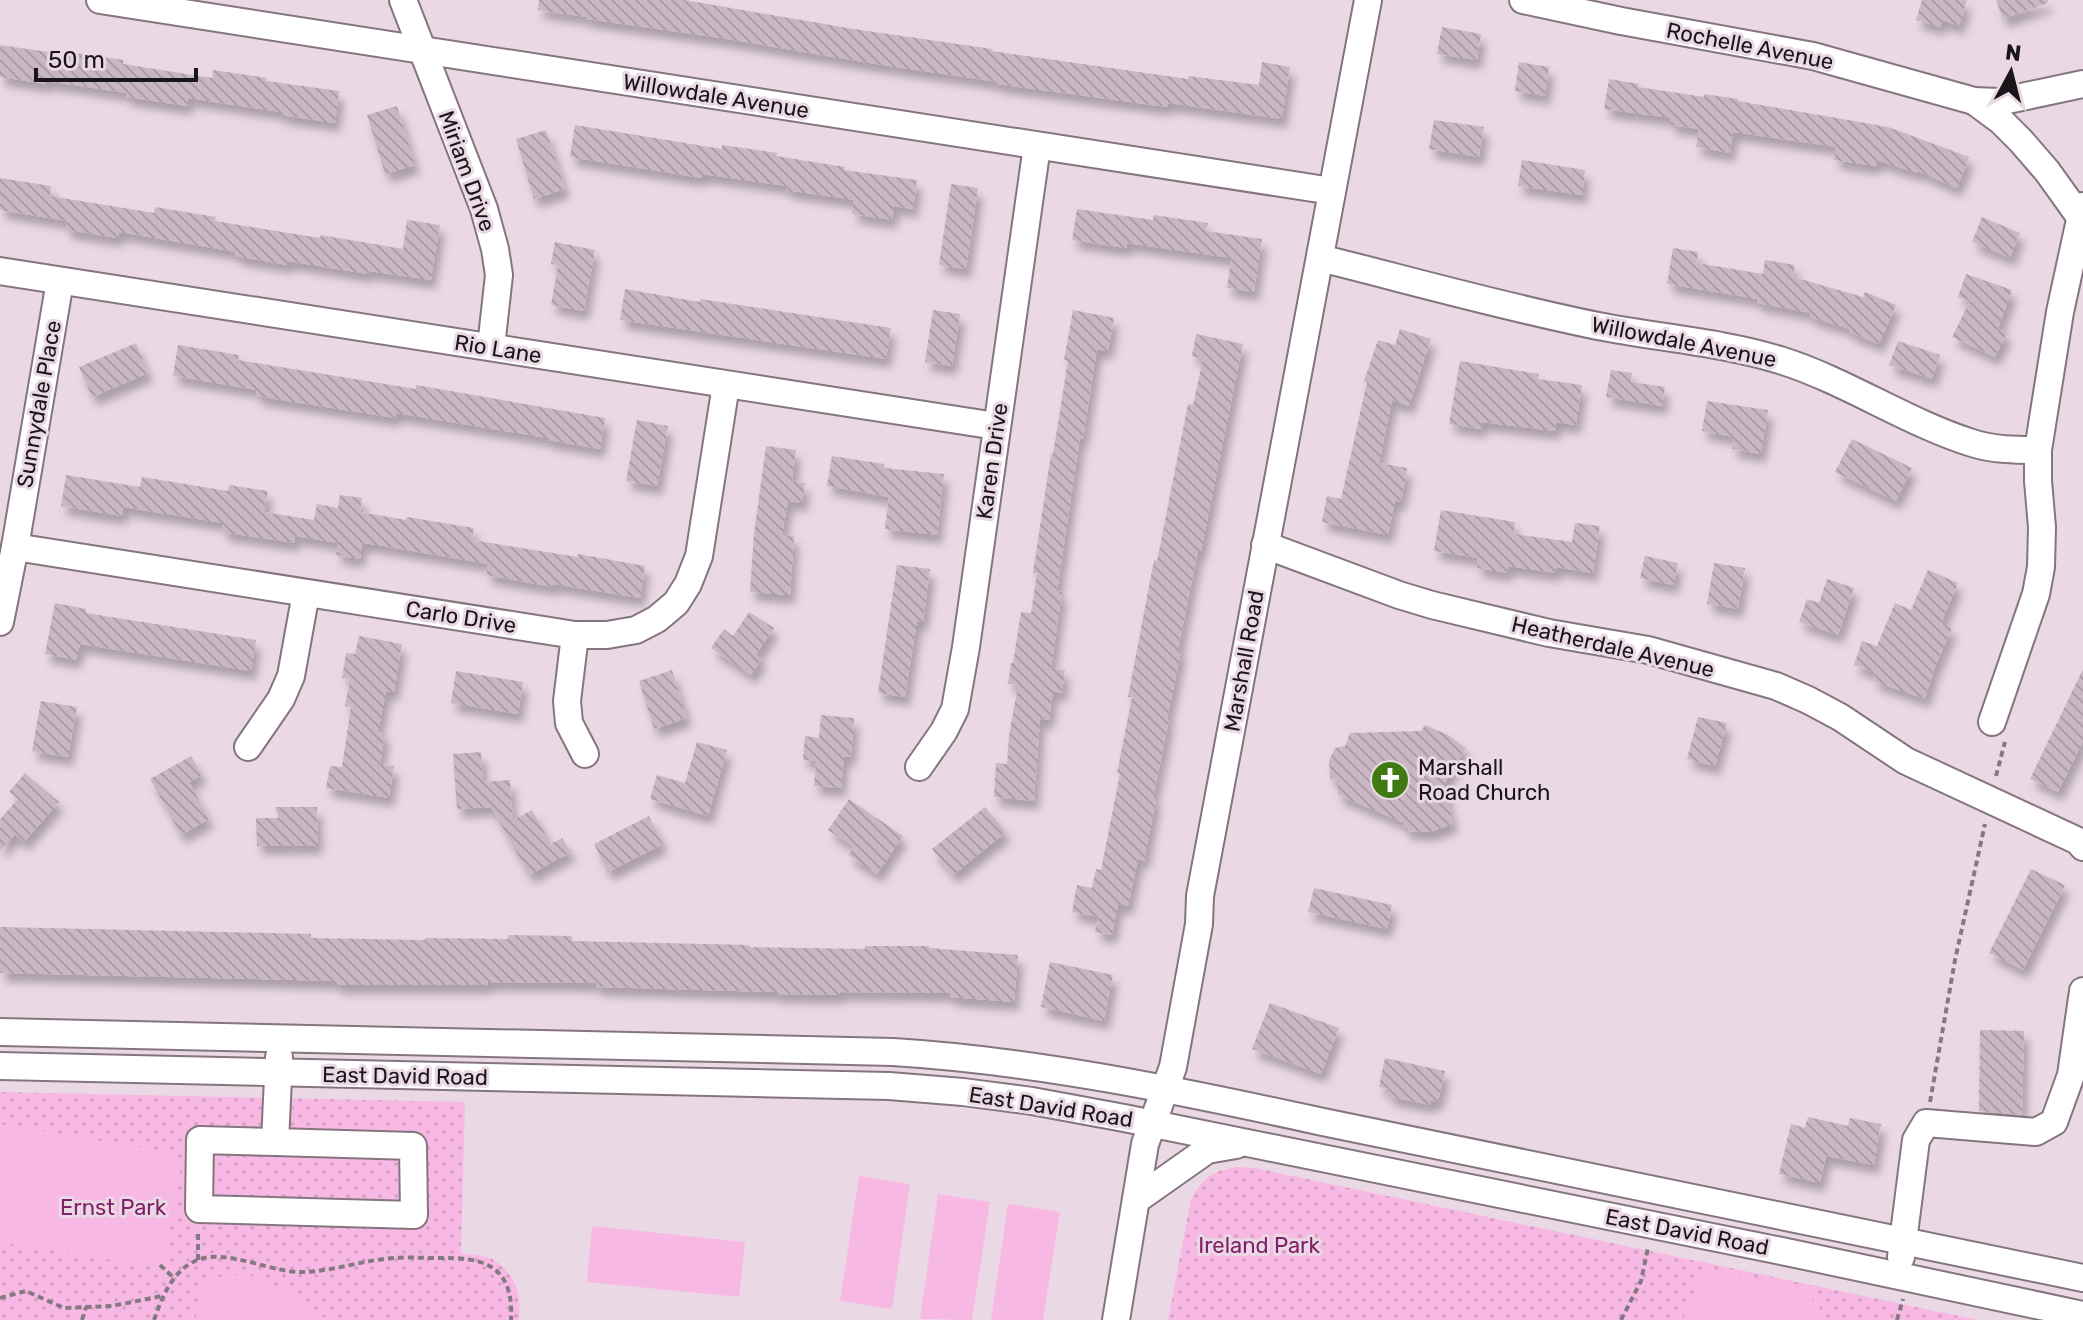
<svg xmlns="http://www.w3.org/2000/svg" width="2083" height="1320" font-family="Rubik,sans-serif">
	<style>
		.park { fill: url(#park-dots) }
		.pitch { fill: #f7b9e3 }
		.building { fill: url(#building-back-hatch); filter: url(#shadow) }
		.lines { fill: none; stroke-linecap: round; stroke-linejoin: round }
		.minor-casing { stroke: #84757f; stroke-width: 30 }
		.path { stroke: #847980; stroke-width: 4; stroke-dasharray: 6 4; stroke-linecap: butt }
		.minor { stroke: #fff; stroke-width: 26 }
		.labels { text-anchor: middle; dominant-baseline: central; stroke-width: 6; stroke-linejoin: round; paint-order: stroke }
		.street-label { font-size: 22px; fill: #1a1518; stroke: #ead9e4 }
		.poi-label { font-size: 22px; fill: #1a1518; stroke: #ead9e4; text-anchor: start }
		.park-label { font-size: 22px; fill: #802069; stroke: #ead9e4 }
	</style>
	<defs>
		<pattern id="park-dots" width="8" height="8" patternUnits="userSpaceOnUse" patternTransform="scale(2)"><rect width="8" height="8" fill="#f7b9e3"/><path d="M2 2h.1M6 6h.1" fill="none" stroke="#d39ec2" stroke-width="1.8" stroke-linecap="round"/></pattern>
		<pattern id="building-back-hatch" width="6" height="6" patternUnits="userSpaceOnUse" patternTransform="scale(2)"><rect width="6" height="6" fill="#c9b8c3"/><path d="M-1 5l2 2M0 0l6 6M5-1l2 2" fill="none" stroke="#ac9da7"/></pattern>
		<filter id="shadow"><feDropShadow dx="5" dy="9" stdDeviation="4" flood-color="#0004"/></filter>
	</defs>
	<rect width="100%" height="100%" fill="#ead9e4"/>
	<g class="park">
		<path d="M0 1092 465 1102 461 1253C470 1255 484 1255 492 1259 516 1273 521 1294 519 1320H0Z"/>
		<path d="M1236 1167 1255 1168 1978 1320H1168L1191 1199C1203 1178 1212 1171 1236 1167Z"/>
	</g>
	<g class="pitch">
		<path d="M0 1124 174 1153 181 1164 165 1262 155 1267 0 1242Z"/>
		<path d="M859 1176 910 1184 892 1309 840 1301Z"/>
		<path d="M938 1194 990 1202 972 1320 920 1319Z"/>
		<path d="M1008 1204 1060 1212 1043 1320H991Z"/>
		<path d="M592 1226 745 1242 739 1297 587 1282Z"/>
		<path d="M1703 1269 1801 1285 1829 1320H1683Z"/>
		<path d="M247 1274 290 1292 328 1320H195L207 1278Z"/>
	</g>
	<g class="building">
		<path d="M539 0H684L854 29 992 49 991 51 1188 79V76L1259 85 1262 62 1290 67 1282 119 1168 103 1167 107 997 84V82L863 62 727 39 587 19V17L538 10Z"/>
		<path d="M1922 0H1967L1959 26 1942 20 1940 27 1916 20Z"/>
		<path d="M1996 0H2048V3L2003 19Z"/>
		<path d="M1442 27 1481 34 1477 60 1437 54Z"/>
		<path d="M0 45 69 55 70 52 124 60 123 64 212 78 213 70 267 78 266 81 339 91 335 123 281 115V112L188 98 187 106 126 97 127 93 46 81V84L0 77Z"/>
		<path d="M1519 62 1549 67 1545 96 1515 91Z"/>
		<path d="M1609 79 1639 84 1638 87 1704 97V94L1738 99V101L1888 127 1969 157 1957 188 1918 171 1917 173 1877 160 1876 166 1834 160 1836 147 1733 132 1730 153 1696 147 1699 129 1670 125 1671 118 1604 109Z"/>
		<path d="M397 106 415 165 385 174 367 115Z"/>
		<path d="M1434 120 1484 127 1479 157 1429 149Z"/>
		<path d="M575 125 722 149V145L777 153 776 156 845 167 844 170 917 180 913 209 894 206 892 220 852 214 854 200 786 190 787 186 702 174 701 178 570 157Z"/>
		<path d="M546 130 565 189 534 199 516 139Z"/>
		<path d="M1522 160 1585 170 1582 195 1518 186Z"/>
		<path d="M0 178 51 186 50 196 154 213 155 207 216 217 215 221 320 238 321 235 403 249 407 220 440 225 431 280 369 271 368 274 288 261V265L235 256 236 252 119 232 118 238 66 230 67 221 0 210Z"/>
		<path d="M951 184 978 188 966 269 939 265Z"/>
		<path d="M1077 209 1153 220 1154 215 1208 223 1206 231 1262 239 1254 292 1227 288 1231 258 1127 243 1126 248 1072 240Z"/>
		<path d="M1982 217 2020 233 2010 258 1972 242Z"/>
		<path d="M555 242 595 250 584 311 551 305 558 265 551 264Z"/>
		<path d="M1673 248 1698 252 1697 263 1763 274 1765 260 1795 265 1793 277 1863 297 1865 292 1896 305 1879 344 1849 332 1850 329 1810 317 1811 313 1757 303 1758 299 1667 284Z"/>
		<path d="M1966 274 2012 290 1998 329 2007 333 1995 357 1952 337 1970 301 1958 297Z"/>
		<path d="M625 289 700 302V299L891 328 886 359 620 320Z"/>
		<path d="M933 310 960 314 952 366 925 362Z"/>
		<path d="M1073 310 1114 318 1108 351 1097 349 1083 439 1080 438 1057 591 1062 592 1051 668 1065 670 1062 693 1053 691 1049 720 1040 719 1034 801 994 797 996 763 1007 764 1009 736 1018 685 1008 684 1011 663H1013L1021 612 1031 613 1037 573H1033L1051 454H1053L1068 361 1064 360Z"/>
		<path d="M1400 329 1431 339 1409 406 1392 400 1379 463 1407 468 1401 502 1395 500 1388 535 1322 522 1327 496 1341 499 1367 382 1364 381 1378 340 1395 345Z"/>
		<path d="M1196 334 1243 344 1201 551H1198L1178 650 1181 651 1167 720H1169L1153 799 1156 800 1144 861 1138 859 1128 906 1118 904 1112 935 1095 932 1098 917 1072 912 1077 885 1092 888 1096 869 1101 870 1120 774 1117 773 1132 697H1128L1154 560 1157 561 1188 404 1193 405 1203 359 1192 356Z"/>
		<path d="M1898 341 1940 355 1932 379 1889 365Z"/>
		<path d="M136 343 148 373 92 397 79 367Z"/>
		<path d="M178 345 239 355 238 360 416 389V385L605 418 600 449 547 440V438L396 413 395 418 256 396 257 390 173 376Z"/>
		<path d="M1460 361 1539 374 1538 379 1582 385 1576 425 1556 422 1555 431 1482 422 1481 429 1449 424Z"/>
		<path d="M1611 370 1632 373 1631 382 1665 387 1662 406 1606 397Z"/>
		<path d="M1707 401 1768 410 1761 454 1732 449 1734 437 1702 431Z"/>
		<path d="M637 420 668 426 657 486 626 481Z"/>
		<path d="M1852 439 1912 468 1896 501 1835 472Z"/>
		<path d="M766 446 796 450 792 482 805 483 802 503 788 501 782 535 794 536 790 595 750 592 754 534Z"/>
		<path d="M832 456 884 464V468L944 474 937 535 885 529 889 497 827 486Z"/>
		<path d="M66 475 140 487 142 477 228 491 229 485 268 491 264 512 314 520 317 504 338 508 340 495 362 498 360 512 406 520 407 517 474 528 472 540 578 557V554L645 566 640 598 553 584V587L486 575 488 564 378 545 362 543 360 559 336 555 338 543 295 536 294 543 222 532 223 523 123 507 122 516 61 506Z"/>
		<path d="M1441 510 1515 522 1514 534 1572 542 1575 523 1600 526 1593 573 1556 567V573L1508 566 1507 573 1477 568 1478 558 1434 551Z"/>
		<path d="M1645 556 1678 563 1673 585 1640 578Z"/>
		<path d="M1714 563 1745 568 1738 609 1707 604Z"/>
		<path d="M897 565 930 569 923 622 917 621 905 697 878 693Z"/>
		<path d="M1928 570 1958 583 1941 623 1952 628 1935 667 1925 699 1873 681 1876 673 1854 665 1862 641 1877 646 1895 603 1911 610Z"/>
		<path d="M1827 579 1854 588 1838 635 1799 622 1807 599 1819 603Z"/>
		<path d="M55 603 86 609V613L256 640 251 671 80 644 76 660 45 654Z"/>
		<path d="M749 612 774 628 756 655 762 659 751 675 711 648 724 629 733 636Z"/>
		<path d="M359 636 402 644 394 692 386 691 378 732 385 733 380 764 394 766 389 798 326 788 330 766 342 767 351 707 345 706 350 679 342 678 346 653 355 654Z"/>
		<path d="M2083 669V741L2058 792 2030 779Z"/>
		<path d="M672 670 687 718 654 729 639 681Z"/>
		<path d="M456 671 523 682 518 714 451 703Z"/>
		<path d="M41 701 77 707 68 757 32 751Z"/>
		<path d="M821 715 854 718 851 757 844 756 841 788 814 786 816 761 803 760 805 736 819 738Z"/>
		<path d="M1698 717 1727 723 1715 766 1687 759Z"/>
		<path d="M1425 725 1448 735 1466 748 1444 784 1453 824 1430 832 1406 831 1404 823 1338 795V782L1330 778 1329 761 1335 748 1345 746 1350 733 1421 731Z"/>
		<path d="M697 742 727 750 708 816 650 799 657 775 685 783Z"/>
		<path d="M481 752 483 782 510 780 513 820 532 810 551 844 562 838 571 852 529 875 491 807 457 809 453 754Z"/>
		<path d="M191 756 202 775 189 782 209 819 181 835 150 779Z"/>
		<path d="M25 773 59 802 24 842 15 834 0 851V819L18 799 9 792Z"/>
		<path d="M849 799 903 836 877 874 848 855 854 847 828 830Z"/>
		<path d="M275 807H317L318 845 257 846 256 818H279Z"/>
		<path d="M985 807 1006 832 953 875 932 849Z"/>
		<path d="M649 816 663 844 608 872 594 844Z"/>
		<path d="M2031 869 2065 885 2023 970 1989 953Z"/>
		<path d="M1314 888 1392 905 1387 929 1308 912Z"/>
		<path d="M0 927 311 934V938L425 940V938L508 939V935L572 936V941L749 945V947L865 949V946H929V948L1018 955 1014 1002 950 997V993L840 992V995L776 994V992L596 987V983L488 982V985H336V981L0 973Z"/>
		<path d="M1050 962 1113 975 1104 1021 1041 1007Z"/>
		<path d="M1270 1003 1339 1028 1321 1074 1252 1049Z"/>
		<path d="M1980 1030 2024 1031 2022 1115 1979 1111Z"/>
		<path d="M1385 1058 1445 1071 1438 1102 1431 1100 1430 1105 1387 1096 1389 1089 1379 1087Z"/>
		<path d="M1808 1117 1848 1126 1850 1118 1881 1124 1874 1165 1826 1156 1820 1183 1779 1174 1791 1124 1805 1128Z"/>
	</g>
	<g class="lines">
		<g class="minor-casing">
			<g id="minor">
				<path d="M100 0 1332 191"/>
				<path d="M403 0 484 209 495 249 499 275 491 347"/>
				<path d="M1523 0 1621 21 1813 56 1974 101 2001 121 2021 141 2047 171 2080 217"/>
				<path d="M1974 101 1998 102 2083 84"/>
				<path d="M1320 258C1412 281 1504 307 1598 326 1659 338 1723 342 1783 361 1848 382 1906 422 1972 443 1994 450 2016 450 2038 450"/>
				<path d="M0 271 996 426"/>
				<path d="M1265 545 1399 595 1432 605 1549 633 1648 650 1776 686 1808 700 1840 717 1906 761 2078 841 2083 847"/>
				<path d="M15 547 575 635H607L636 630 657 619 676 603 688 584 699 556 726 385"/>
				<path d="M0 622 15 547 60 281"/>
				<path d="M575 635 567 701 569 723 585 754"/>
				<path d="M1992 722 2036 594 2041 567 2042 527 2038 481V450L2060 312 2083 206"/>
				<path d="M248 747 281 699 291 676 306 593"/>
				<path d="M919 767 944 731 955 709 966 647 1037 146"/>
				<path d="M0 1032 893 1052C1038 1061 1181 1091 1323 1122L2083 1278"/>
				<path d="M0 1066 889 1086 963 1092 1032 1101 1124 1118 1791 1253 2083 1315"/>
				<path d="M275 1142 200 1140 199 1209 414 1215 413 1146 275 1142 279 1057"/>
				<path d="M1136 1200 1207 1150 1236 1145"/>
				<path d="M1901 1257 1916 1140 1926 1123 2036 1132 2054 1122 2071 1075 2083 991"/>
				<path d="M1116 1320 1145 1144 1173 1067 1199 924 1200 896 1368 0"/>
			</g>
		</g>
		<g class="path">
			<path d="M1996 776 2005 742"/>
			<path d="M1930 1102 1955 960 1985 824"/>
			<path d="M198 1260V1230"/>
			<path d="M160 1265 175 1279"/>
			<path d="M0 1298 26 1291 64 1308 112 1306 162 1296"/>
			<path d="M82 1320 86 1307"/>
			<path d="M154 1320C162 1297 172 1272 195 1261 225 1247 270 1273 303 1272 334 1271 363 1260 394 1258 408 1257 422 1258 437 1258 484 1257 514 1265 511 1320"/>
			<path d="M1621 1320 1641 1281 1648 1248"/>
			<path d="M1897 1320 1903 1299"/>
		</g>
		<use href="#minor" class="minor"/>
	</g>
	<defs>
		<g id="church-disc" transform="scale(2)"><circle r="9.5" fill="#3f7a13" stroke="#ead9e4"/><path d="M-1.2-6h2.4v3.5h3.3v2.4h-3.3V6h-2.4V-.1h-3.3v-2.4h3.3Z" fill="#fff"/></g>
	</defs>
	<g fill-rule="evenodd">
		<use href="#church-disc" x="1390" y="780"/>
	</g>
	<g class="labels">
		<g class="street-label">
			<text transform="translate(1750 46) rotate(11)">Rochelle Avenue</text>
			<text transform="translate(716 96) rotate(9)">Willowdale Avenue</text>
			<text transform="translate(467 171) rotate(70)">Miriam Drive</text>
			<text transform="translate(1684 342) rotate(11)">Willowdale Avenue</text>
			<text transform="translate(498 349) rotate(9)">Rio Lane</text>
			<text transform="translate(39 404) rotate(-80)">Sunnydale Place</text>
			<text transform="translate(992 461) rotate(-82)">Karen Drive</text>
			<text transform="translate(461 617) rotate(9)">Carlo Drive</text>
			<text transform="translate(1613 647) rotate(13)">Heatherdale Avenue</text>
			<text transform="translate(1244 661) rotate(-80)">Marshall Road</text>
			<text transform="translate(405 1076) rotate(1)">East David Road</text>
			<text transform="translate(1051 1107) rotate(9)">East David Road</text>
			<text transform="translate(1687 1232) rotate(11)">East David Road</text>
		</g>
		<g class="poi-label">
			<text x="1418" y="767">Marshall<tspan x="1418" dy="25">Road Church</tspan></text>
		</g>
		<g class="park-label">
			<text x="113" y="1207">Ernst Park</text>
			<text x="1259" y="1245">Ireland Park</text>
		</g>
	</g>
	<g transform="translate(2011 72) rotate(7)" stroke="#ead9e4" stroke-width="6" paint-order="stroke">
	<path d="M0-6L14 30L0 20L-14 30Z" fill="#1a1518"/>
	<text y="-12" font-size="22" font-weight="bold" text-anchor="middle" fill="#1a1518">N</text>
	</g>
	<path d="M36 68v12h160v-12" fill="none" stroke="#1a1518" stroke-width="4"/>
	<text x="48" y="68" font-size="24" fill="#1a1518" stroke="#ead9e4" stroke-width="6" paint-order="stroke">50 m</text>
</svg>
